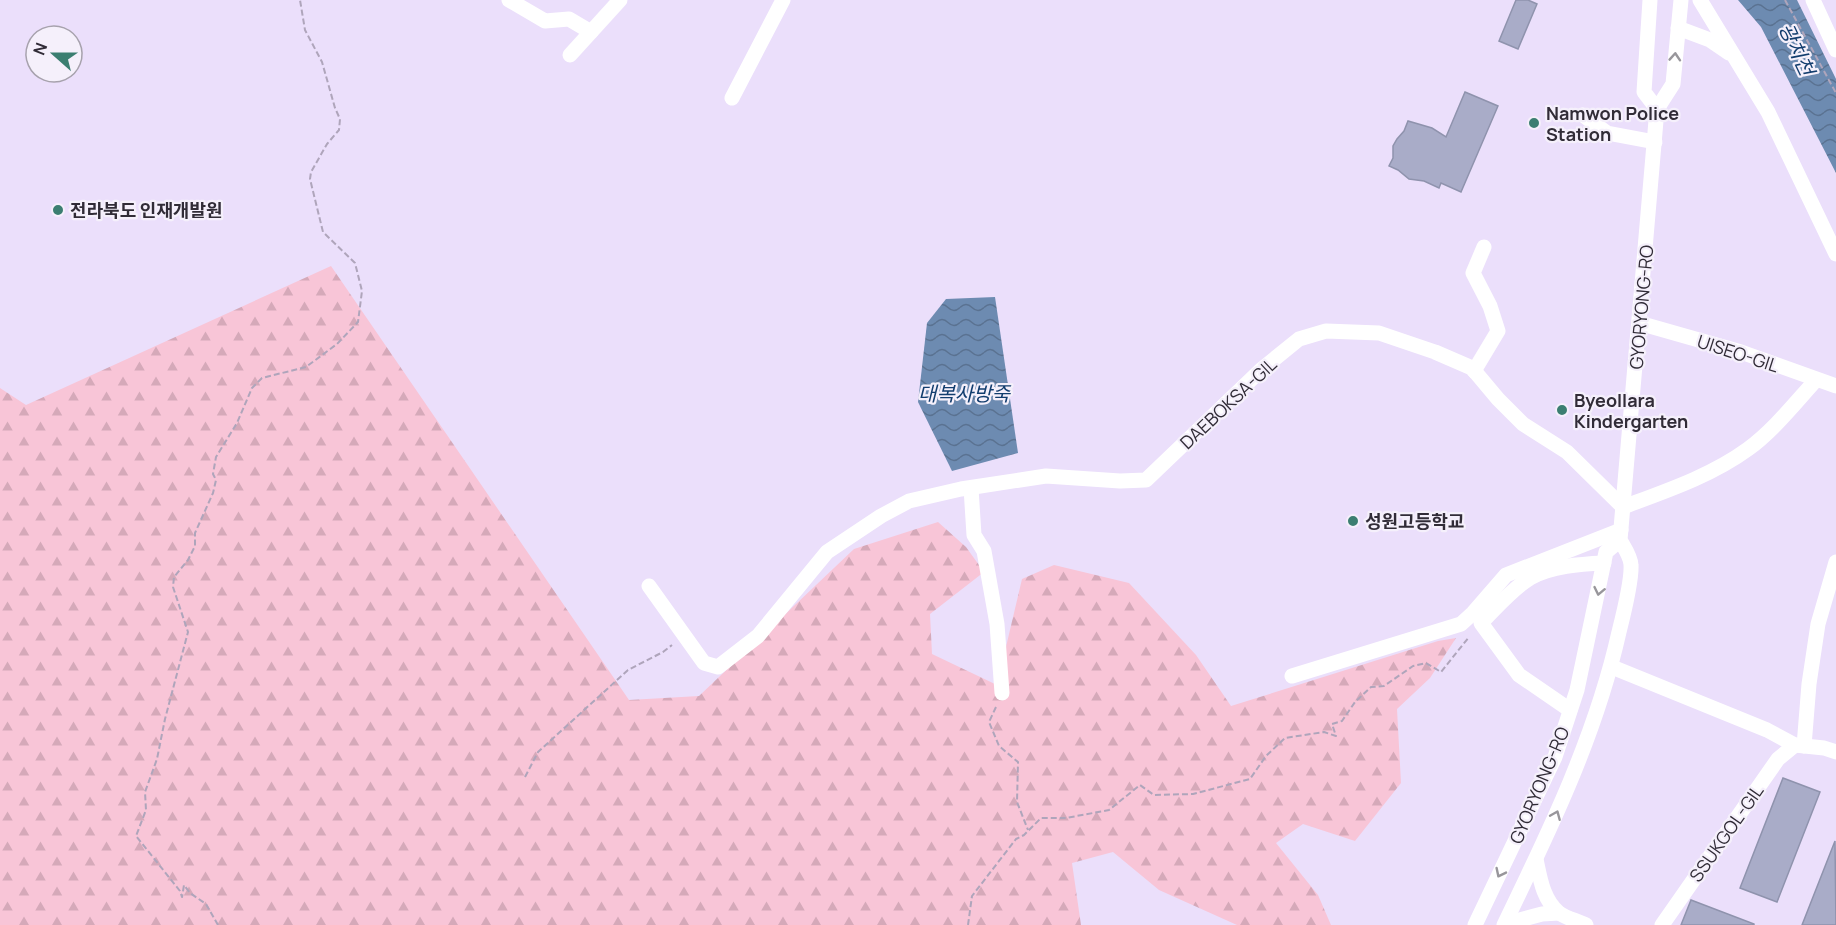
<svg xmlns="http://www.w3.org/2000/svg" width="1836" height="925" font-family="Manrope,'Noto Sans KR',sans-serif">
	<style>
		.forest { fill: url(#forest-firs) }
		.water { fill: url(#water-waves) }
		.building { fill: #a9acc8; stroke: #8f93ad; stroke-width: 1.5 }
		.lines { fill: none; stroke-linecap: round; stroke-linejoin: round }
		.path { stroke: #afa5bb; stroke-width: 2; stroke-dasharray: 6 3; stroke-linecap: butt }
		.minor { stroke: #fff; stroke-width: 15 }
		.oneway { stroke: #98969b }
		.poi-dot { fill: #3b7e71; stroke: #f5f0fb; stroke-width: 2 }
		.labels { text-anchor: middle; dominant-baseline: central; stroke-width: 4.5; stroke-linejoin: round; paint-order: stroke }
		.poi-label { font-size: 18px; font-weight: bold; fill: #312c37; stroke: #f5f0fb; text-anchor: start }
		.street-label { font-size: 18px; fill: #312c37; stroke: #f5f0fb }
		.water-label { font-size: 20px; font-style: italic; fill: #123d6e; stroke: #f5f0fb }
	</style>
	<defs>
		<pattern id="forest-firs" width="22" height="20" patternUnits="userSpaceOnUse" patternTransform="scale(1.5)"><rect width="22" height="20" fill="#f8c5d7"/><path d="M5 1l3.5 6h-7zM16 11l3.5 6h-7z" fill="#d5a9b9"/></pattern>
		<pattern id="water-waves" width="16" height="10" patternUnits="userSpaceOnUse" patternTransform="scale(1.5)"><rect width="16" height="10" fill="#6d8bb1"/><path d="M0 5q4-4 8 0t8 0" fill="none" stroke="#5a7291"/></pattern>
	</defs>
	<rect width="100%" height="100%" fill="#ebdffb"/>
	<path class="forest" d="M331 266 629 700 699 696 854 549 938 522 966 547 984 572 930 614 932 654 997 685 1022 579 1054 565 1129 583 1196 655 1231 706 1438 641 1456 638 1430 678 1397 709 1401 783 1355 841 1303 824 1276 843 1318 895 1331 925H1237L1159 890 1113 852 1072 863 1081 925H0V388L26 405Z"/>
	<g class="water">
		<path d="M1738 0H1797L1836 79V173L1761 27Z"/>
		<path d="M995 297 1018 453 952 471 918 402 927 323 946 299Z"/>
	</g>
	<g class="building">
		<path d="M1516 0H1528L1537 4 1518 49 1499 41Z"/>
		<path d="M1465 92 1498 106 1461 192 1441 183 1439 188 1424 181 1409 179 1398 170 1389 166 1393 158V146L1397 139 1404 131 1408 121 1432 128 1446 137Z"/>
		<path d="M1783 778 1820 792 1777 902 1740 888Z"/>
		<path d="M1835 841 1836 925H1802Z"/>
		<path d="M1691 900 1754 924V925H1681Z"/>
	</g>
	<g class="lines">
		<g class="path">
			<path d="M1785 0 1836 93"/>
			<path d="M996 707 989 722 999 746 1018 762 1017 802 1028 830"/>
			<path d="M525 777 538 752 628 670 663 652 672 645"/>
			<path d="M218 925 206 904 190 893 184 885 182 897 180 891 136 836 146 810 145 792 157 759 165 719 188 632 173 587 174 577 188 560 195 546V533L213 493 216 480 213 474 216 457 237 423 252 388 262 378 306 367 337 344 358 322 362 291 355 263 323 232 310 179 311 172 327 144 339 130 340 119 335 108 322 62 305 30 300 0"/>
			<path d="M968 925 972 896 1016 839 1024 835 1041 818H1066L1109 810 1140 785 1154 795 1193 794 1250 779 1266 756 1285 738 1324 732 1336 736 1332 724 1342 721 1355 702 1371 687 1384 686 1413 666 1426 663 1441 672 1469 637"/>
		</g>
		<g class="minor">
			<path d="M509 0 545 21 569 19 591 32"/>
			<path d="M1650 0 1644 92 1657 109"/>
			<path d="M1700 0 1768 112 1836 254"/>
			<path d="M1813 0 1836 50"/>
			<path d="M1678 28 1710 40 1729 53"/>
			<path d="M570 55 620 0"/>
			<path d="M732 98 783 0"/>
			<path d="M1583 115 1607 133 1655 142"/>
			<path d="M1639 323 1741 352 1836 386"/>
			<path d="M1474 371 1498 331 1490 306 1473 273 1484 247"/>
			<path d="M971 488 974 535 984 551 997 624 1002 693"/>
			<path d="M649 586 704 663 718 667 758 636 827 552 881 516 909 501 961 489 1046 476 1120 481 1146 480 1262 369 1299 339 1326 331 1379 333 1435 352 1472 368 1498 399 1523 424 1567 452 1623 507C1666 491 1711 476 1748 449 1773 431 1796 402 1816 380"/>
			<path d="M1612 667 1767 730 1795 745 1824 748 1836 752"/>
			<path d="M1292 676 1461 624 1473 613 1506 575 1621 530"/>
			<path d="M1570 710 1519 675 1481 623C1496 608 1512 589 1530 578 1551 566 1581 564 1604 563"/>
			<path d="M1804 746 1809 684 1818 624 1836 562"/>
			<path d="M1536 859C1540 878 1543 900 1559 913 1566 918 1578 921 1586 925"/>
			<path d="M1505 924 1542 914 1559 913"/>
			<path d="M1475 925 1555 757 1577 690 1606 552 1620 540"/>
			<path d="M1504 925C1550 830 1596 735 1619 632 1623 616 1632 581 1631 565 1631 557 1624 547 1620 540L1657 109 1673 84 1681 0"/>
			<path d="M1662 925 1778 759 1795 745"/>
		</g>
	</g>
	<defs><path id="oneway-chevron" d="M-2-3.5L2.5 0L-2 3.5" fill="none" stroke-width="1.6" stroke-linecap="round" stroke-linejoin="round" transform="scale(1.5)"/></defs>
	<g class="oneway">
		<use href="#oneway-chevron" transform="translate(1675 57) rotate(-86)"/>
		<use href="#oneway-chevron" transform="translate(1599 591) rotate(102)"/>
		<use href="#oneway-chevron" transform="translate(1556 815) rotate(-67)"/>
		<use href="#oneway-chevron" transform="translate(1500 873) rotate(116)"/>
	</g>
	<g class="poi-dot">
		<circle cx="1534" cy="123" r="6"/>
		<circle cx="58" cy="210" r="6"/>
		<circle cx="1562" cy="410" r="6"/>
		<circle cx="1353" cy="521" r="6"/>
	</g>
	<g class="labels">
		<g class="poi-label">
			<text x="1546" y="113">Namwon Police<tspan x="1546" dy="21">Station</tspan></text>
			<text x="70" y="210">전라북도 인재개발원</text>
			<text x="1574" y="400">Byeollara<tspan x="1574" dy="21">Kindergarten</tspan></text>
			<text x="1365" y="521">성원고등학교</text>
		</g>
		<g class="street-label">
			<text transform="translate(1641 307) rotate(-85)">GYORYONG-RO</text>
			<text transform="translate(1738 353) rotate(18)">UISEO-GIL</text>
			<text transform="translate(1228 403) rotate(-43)">DAEBOKSA-GIL</text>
			<text transform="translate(1539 785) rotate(-67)">GYORYONG-RO</text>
			<text transform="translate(1726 833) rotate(-55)">SSUKGOL-GIL</text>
		</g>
		<g class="water-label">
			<text transform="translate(1797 49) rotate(65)">광치천</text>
			<text x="964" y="393">대복사방죽</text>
		</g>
	</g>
	<g transform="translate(54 54) rotate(291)"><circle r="28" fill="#f5f0fb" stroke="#a7a2ad" stroke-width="1.5"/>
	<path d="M0-4.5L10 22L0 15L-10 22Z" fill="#3b7e71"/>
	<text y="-9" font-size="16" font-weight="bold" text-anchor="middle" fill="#312c37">N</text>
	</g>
</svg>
